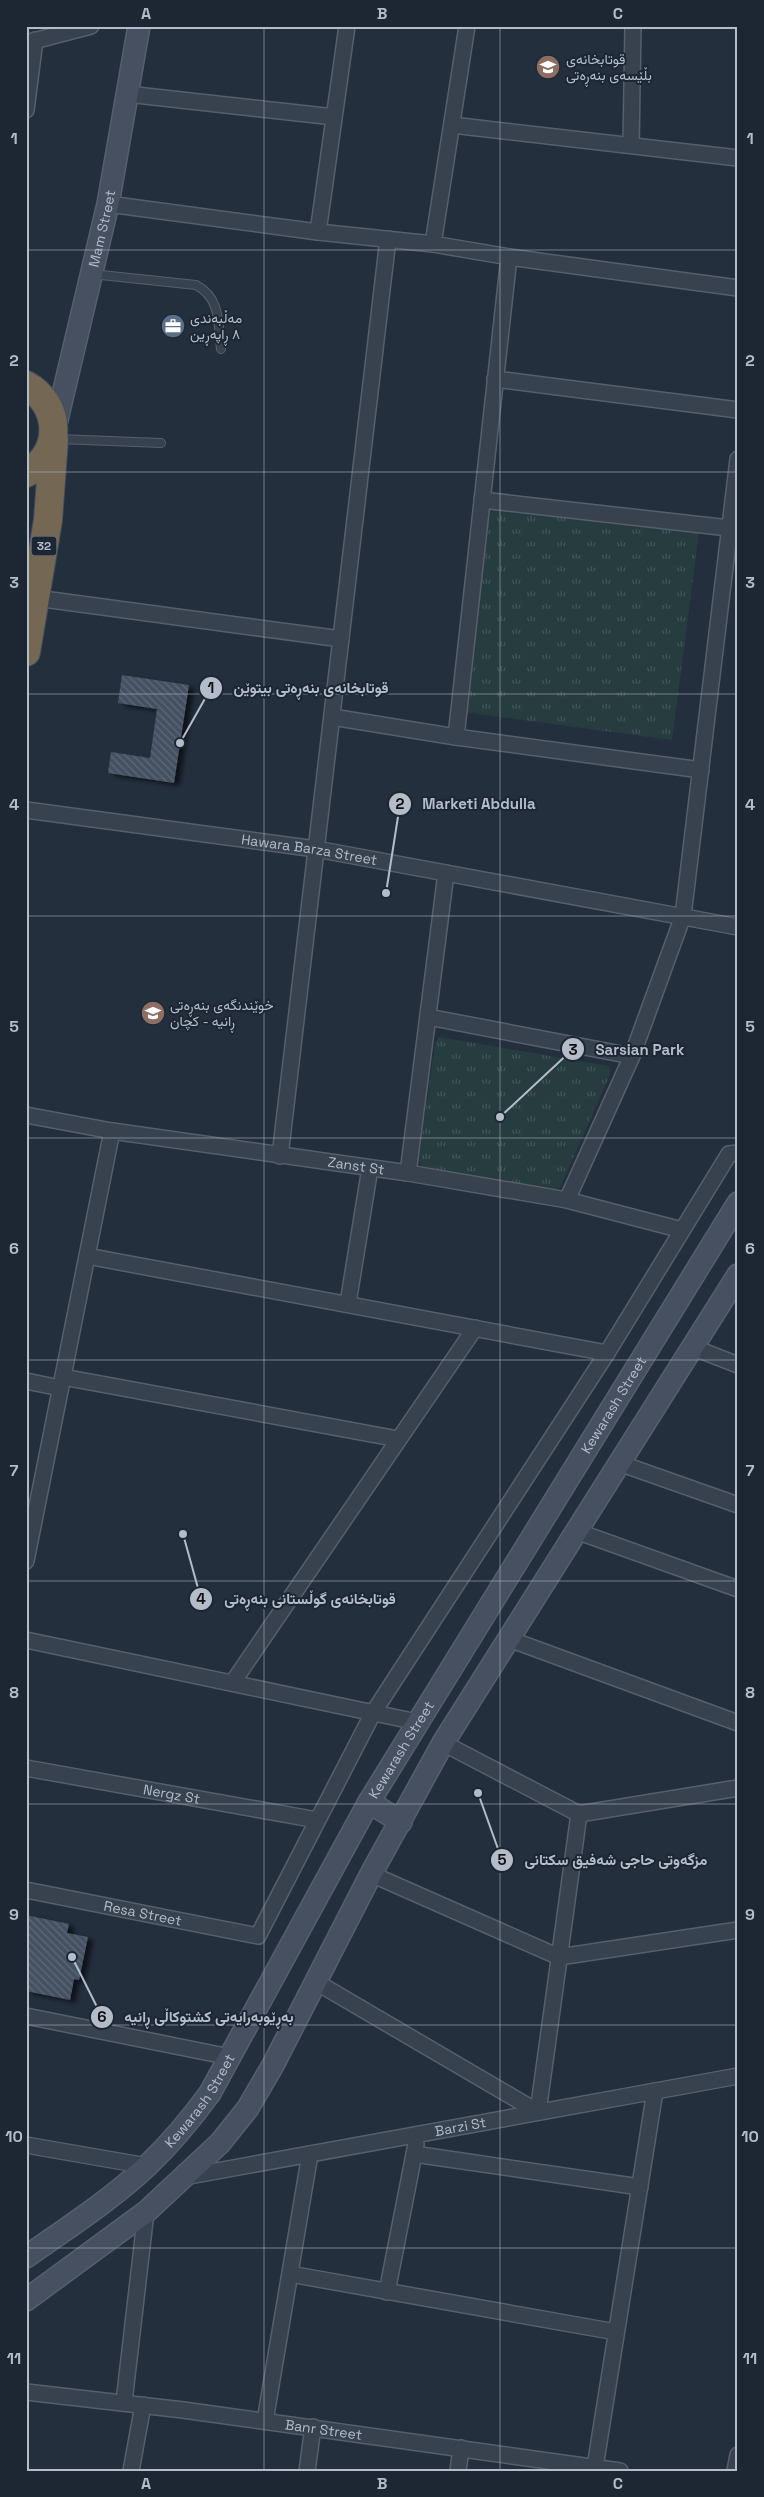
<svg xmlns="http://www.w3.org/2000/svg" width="764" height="2497" font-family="'Space Grotesk',Vazirmatn,sans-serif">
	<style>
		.park { fill: url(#park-tufts) }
		.building { fill: url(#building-back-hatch); filter: url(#shadow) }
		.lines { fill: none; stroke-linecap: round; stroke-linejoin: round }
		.lane-casing { stroke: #565f6c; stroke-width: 10 }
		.street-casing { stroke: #565f6c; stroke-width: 18 }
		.secondary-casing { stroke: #565f6c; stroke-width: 24 }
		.highway-casing { stroke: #434c59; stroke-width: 30 }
		.lane { stroke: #38414e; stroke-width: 8 }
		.street { stroke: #38414e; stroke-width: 15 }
		.secondary { stroke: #465061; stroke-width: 21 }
		.highway { stroke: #746855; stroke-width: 28 }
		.grid { fill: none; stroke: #b4bcc9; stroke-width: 1; stroke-opacity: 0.55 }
		.labels { text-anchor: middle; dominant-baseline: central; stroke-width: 4; stroke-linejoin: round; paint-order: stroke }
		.shield { fill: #1d2633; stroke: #878f9c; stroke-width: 1 }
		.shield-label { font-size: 12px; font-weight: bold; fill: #b4bcc9 }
		.poi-label { font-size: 14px; fill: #b4bcc9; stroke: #1d2633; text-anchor: start }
		.street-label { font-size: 14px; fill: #b4bcc9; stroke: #1d2633 }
		.leader { fill: none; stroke: #b4bcc9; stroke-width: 2 }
		.callout-dot { fill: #b4bcc9; stroke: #1d2633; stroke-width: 2 }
		.mark-label { font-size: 15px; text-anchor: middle; font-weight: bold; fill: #111 }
		.callout-label { font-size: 15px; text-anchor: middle; font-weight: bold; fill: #b4bcc9; stroke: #1d2633; stroke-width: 4; stroke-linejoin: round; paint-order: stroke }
		.neatline { fill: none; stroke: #b4bcc9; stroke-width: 2 }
		.grid-label { font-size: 16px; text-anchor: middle; font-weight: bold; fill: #b4bcc9 }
	</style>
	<defs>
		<pattern id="park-tufts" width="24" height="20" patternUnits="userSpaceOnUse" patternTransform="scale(1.25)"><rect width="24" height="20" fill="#263c3f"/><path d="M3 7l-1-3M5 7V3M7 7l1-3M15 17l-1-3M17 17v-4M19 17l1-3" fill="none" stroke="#435659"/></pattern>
		<pattern id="building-back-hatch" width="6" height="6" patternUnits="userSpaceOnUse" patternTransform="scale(1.25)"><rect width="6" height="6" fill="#455162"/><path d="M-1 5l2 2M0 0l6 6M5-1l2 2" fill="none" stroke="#5d6877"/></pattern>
		<filter id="shadow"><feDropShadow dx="5.5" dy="3" stdDeviation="2.5" flood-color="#0009"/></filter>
	</defs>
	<rect width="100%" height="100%" fill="#242f3e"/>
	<g class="park">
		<path d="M491 504 699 532 672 740 464 712Z"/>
		<path d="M439 1037 608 1066 611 1069 609 1077 560 1188C547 1195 444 1174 422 1170L419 1159 435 1043Z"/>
	</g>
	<g class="building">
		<path d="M122 675 189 685 174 783 108 773 111 752 150 758 157 709 118 703Z"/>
		<path d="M26 1915 69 1924 67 1933 88 1937 79 1980 74 1979 70 2000 26 1991Z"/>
	</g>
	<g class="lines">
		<g class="lane-casing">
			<g id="lane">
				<path d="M92 274 196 285C221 298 218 323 221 349"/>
				<path d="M58 439 161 443"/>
			</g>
		</g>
		<g class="street-casing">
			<g id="street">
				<path d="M26 43 91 26"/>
				<path d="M127 94 334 117"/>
				<path d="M26 110 35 40"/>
				<path d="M452 125 738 158"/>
				<path d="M631 145 633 26"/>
				<path d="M108 204 318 232 433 244 509 257 738 288"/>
				<path d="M318 232 347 26"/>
				<path d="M433 244 467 26"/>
				<path d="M495 379 738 410"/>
				<path d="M482 500 729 528"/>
				<path d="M36 598 341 639"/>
				<path d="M332 717 456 737 701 770"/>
				<path d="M456 737 509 257"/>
				<path id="s1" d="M26 810 316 849 738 927"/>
				<path d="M428 1017 632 1056"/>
				<path id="s2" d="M26 1115 112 1131 408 1173 567 1200 682 1230"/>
				<path d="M280 1156 388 239"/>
				<path d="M408 1173 446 873"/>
				<path d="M567 1200 632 1056 683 916 738 459"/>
				<path d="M87 1256 607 1353"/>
				<path d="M348 1303 370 1168"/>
				<path d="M692 1347 738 1365"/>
				<path d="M63 1377 398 1439"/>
				<path d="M26 1381 60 1388"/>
				<path d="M619 1463 738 1505"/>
				<path d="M576 1531 738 1589"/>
				<path d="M26 1561 112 1131"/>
				<path d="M509 1639 738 1723"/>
				<path d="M26 1640 417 1722"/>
				<path d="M233 1682 475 1328"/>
				<path d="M443 1743 579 1814 738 1788"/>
				<path id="s3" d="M26 1768 317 1820"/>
				<path d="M371 1874 559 1957 738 1930"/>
				<path id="s4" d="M26 1890 258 1936 373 1713 607 1353 729 1154 738 1153"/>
				<path d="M316 1982 538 2112 579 1814"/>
				<path d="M26 2016 230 2057"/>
				<path d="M26 2145 147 2166"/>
				<path d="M414 2154 640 2187"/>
				<path id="s5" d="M184 2177 738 2076"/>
				<path d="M290 2274 616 2332"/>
				<path d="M387 2292 416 2144"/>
				<path id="s6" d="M26 2392 183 2410 620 2471"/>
				<path d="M124 2402 146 2212"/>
				<path d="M265 2421 310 2154"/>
				<path d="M595 2467 655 2091"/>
				<path d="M131 2471 143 2405"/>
				<path d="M307 2471 313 2427"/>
				<path d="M458 2471 461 2448"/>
				<path d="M735 2471 738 2455"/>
			</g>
		</g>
		<g class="secondary-casing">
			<g id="secondary">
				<path id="s7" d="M55 428 108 204 139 26"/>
				<path d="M369 1802 401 1822"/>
				<path id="s8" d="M26 2257C67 2228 111 2200 148 2165 171 2143 191 2119 210 2093L369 1802 738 1203"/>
				<path d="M26 2300 146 2212 220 2143 248 2108 273 2065 371 1874 443 1743 738 1275"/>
			</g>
		</g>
		<g class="highway-casing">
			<g id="highway">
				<path d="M26 385C61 404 64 454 26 473"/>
				<path d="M26 652 48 520 54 439"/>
			</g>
		</g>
		<use href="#lane" class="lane"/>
		<use href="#street" class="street"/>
		<use href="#secondary" class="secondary"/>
		<use href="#highway" class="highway"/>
	</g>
	<path class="grid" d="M264 26V2471M500 26V2471M26 250H738M26 472H738M26 694H738M26 916H738M26 1138H738M26 1360H738M26 1581H738M26 1804H738M26 2025H738M26 2248H738"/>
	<defs>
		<g id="school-disc" transform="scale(1.25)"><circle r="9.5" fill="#8d6e63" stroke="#1d2633"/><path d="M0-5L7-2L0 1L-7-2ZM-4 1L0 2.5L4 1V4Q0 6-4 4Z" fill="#fff"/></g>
		<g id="office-disc" transform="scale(1.25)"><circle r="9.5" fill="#5c6f8a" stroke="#1d2633"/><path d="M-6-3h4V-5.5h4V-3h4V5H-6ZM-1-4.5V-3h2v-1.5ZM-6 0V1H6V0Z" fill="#fff"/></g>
	</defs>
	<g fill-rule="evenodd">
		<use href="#school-disc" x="548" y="67"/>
		<use href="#office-disc" x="173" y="326"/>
		<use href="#school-disc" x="153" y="1013"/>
	</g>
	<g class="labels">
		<rect class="shield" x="31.5" y="536.5" width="25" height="19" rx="4"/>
		<g class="shield-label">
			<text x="44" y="546">32</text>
		</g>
		<g class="poi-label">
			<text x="566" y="59">قوتابخانه‌ی<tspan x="566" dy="16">بڵێسه‌ی بنه‌ڕه‌تی</tspan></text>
			<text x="190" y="318">مەڵبەندی<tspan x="190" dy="16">٨ ڕاپەڕین</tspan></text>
			<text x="170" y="1005">خوێندنگەی بنەڕەتی<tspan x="170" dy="16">ڕانیە - کچان</tspan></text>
		</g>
		<g class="street-label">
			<text stroke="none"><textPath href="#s7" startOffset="205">Mam Street</textPath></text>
			<text stroke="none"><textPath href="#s1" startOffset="286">Hawara Barza Street</textPath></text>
			<text stroke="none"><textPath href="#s2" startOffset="334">Zanst St</textPath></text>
			<text stroke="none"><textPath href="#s8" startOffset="1046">Kewarash Street</textPath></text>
			<text stroke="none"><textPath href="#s8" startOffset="641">Kewarash Street</textPath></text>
			<text stroke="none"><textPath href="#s3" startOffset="148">Nergz St</textPath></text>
			<text stroke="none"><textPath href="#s4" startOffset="119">Resa Street</textPath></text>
			<text stroke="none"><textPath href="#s8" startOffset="236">Kewarash Street</textPath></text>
			<text stroke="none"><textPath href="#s5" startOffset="281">Barzi St</textPath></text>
			<text stroke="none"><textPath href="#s6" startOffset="300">Banr Street</textPath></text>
		</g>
	</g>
	<path class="leader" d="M180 743L211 688M386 893L400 804M500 1117L573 1049M183 1534L201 1599M478 1793L502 1860M72 1957L102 2017"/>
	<g class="callout-dot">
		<circle cx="180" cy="743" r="5"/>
		<circle cx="386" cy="893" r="5"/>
		<circle cx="500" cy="1117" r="5"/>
		<circle cx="183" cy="1534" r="5"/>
		<circle cx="478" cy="1793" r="5"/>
		<circle cx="72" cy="1957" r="5"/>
		<circle cx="211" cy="688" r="12"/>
		<circle cx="400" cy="804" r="12"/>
		<circle cx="573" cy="1049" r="12"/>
		<circle cx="201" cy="1599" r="12"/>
		<circle cx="502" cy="1860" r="12"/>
		<circle cx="102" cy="2017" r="12"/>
	</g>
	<g class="mark-label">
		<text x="211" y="693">1</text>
		<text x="400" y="809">2</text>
		<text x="573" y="1055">3</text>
		<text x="201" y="1604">4</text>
		<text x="502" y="1865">5</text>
		<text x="102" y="2022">6</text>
	</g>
	<g class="callout-label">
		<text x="311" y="693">قوتابخانەی بنەڕەتی بیتوێن</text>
		<text x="479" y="809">Marketi Abdulla</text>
		<text x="640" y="1055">Sarsian Park</text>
		<text x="310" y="1604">قوتابخانه‌ی گوڵستانی بنه‌ڕه‌تی</text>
		<text x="616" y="1865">مزگەوتی حاجی شەفیق سکتانی</text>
		<text x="209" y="2022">بەڕێوبەرایەتی کشتوکاڵی ڕانیە</text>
	</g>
	<rect width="764" height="2497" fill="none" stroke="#1d2633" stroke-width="55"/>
	<rect x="28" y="28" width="708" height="2442" class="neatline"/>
	<g class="grid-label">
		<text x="146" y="19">A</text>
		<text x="382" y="19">B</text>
		<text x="618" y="19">C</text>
		<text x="14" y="144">1</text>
		<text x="750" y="144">1</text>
		<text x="14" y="366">2</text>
		<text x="750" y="366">2</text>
		<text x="14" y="588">3</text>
		<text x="750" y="588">3</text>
		<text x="14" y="810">4</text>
		<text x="750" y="810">4</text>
		<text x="14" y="1032">5</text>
		<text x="750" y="1032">5</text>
		<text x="14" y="1254">6</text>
		<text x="750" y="1254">6</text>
		<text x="14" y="1476">7</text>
		<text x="750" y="1476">7</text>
		<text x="14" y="1698">8</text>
		<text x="750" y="1698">8</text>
		<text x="14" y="1920">9</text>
		<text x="750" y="1920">9</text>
		<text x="14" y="2142">10</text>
		<text x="750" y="2142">10</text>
		<text x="14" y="2364">11</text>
		<text x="750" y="2364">11</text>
		<text x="146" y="2489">A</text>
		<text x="382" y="2489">B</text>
		<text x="618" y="2489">C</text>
	</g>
</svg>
